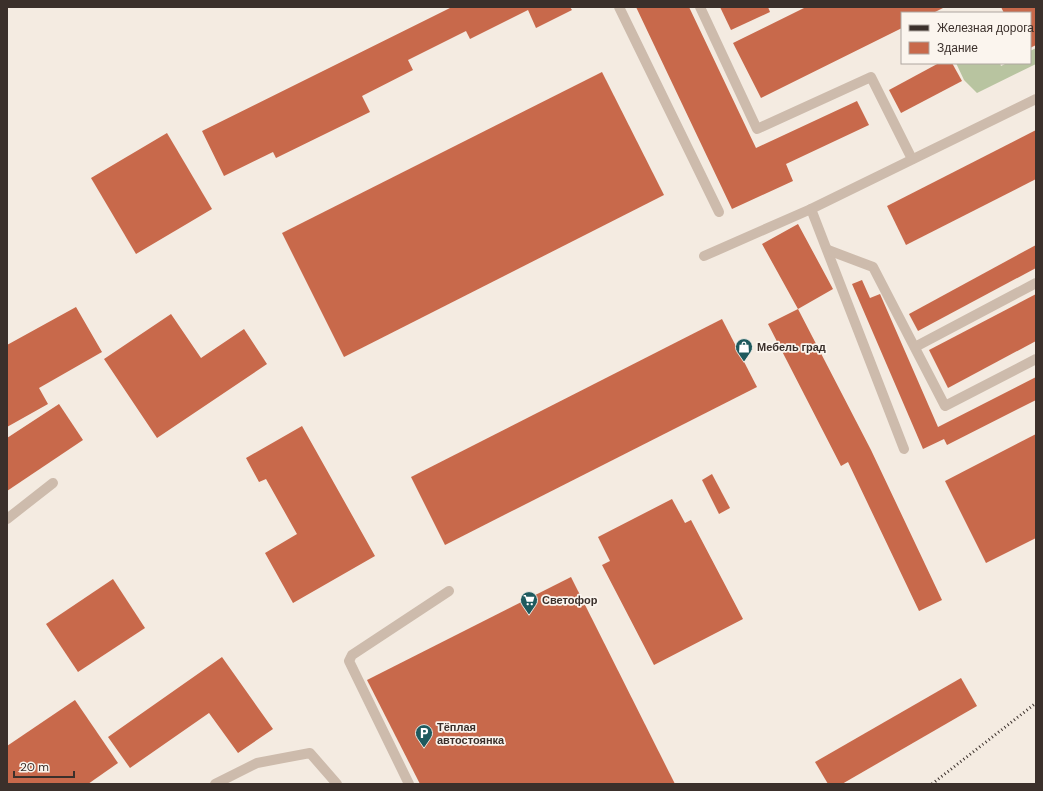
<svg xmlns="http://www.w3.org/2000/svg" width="1043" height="791" font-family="'DM Sans',sans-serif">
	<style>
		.green { fill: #b8c4a0 }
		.building { fill: #c8694b }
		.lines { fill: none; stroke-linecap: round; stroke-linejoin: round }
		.lane { stroke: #cdbbac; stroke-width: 10 }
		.rail { stroke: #3b302b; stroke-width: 3; stroke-dasharray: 1 3; stroke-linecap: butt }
		.labels { text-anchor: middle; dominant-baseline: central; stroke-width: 3.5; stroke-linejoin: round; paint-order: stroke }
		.poi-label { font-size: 11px; font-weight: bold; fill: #3b302b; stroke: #fbf5ee; text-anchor: start }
	</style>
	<rect width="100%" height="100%" fill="#f4ebe1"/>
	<path class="green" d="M1036 48V64L977 93 964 80 956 63H1000L1001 66 1007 63H1030V51Z"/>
	<g class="building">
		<path d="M452 7H570L572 10 536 28 528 10 470 39 466 31 408 60 413 70 362 96 370 112 276 158 273 152 224 176 202 131Z"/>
		<path d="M636 7H689L756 148 857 101 869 125 786 164 793 181 732 209Z"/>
		<path d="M720 7H768L770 12 731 30Z"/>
		<path d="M806 7H945L933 13H902V28L761 98 733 43Z"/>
		<path d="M1001 7H1036V45L1030 48V13H1004Z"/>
		<path d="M939 63H952L962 81 901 113 889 90Z"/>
		<path d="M602 72 664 195 344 357 282 233Z"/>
		<path d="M1036 130V179L906 245 887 206Z"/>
		<path d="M167 133 212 209 136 254 91 178Z"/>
		<path d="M798 224 833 289 798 309 871 450 942 600 919 611 848 462 841 466 768 324 798 309 762 244Z"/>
		<path d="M1036 245V268L918 331 909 314Z"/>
		<path d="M862 280 870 298 880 294 938 427 1036 377V400L947 445 944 439 923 449 852 284Z"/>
		<path d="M1036 294V341L948 388 929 350Z"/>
		<path d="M76 307 102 352 39 388 48 404 7 427V345Z"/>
		<path d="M171 314 201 358 244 329 267 364 157 438 104 359Z"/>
		<path d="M722 319 757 387 445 545 411 477Z"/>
		<path d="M59 404 83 440 7 491V438Z"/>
		<path d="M302 426 375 556 293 603 265 553 297 534 266 479 259 482 246 458Z"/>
		<path d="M1036 434V538L986 563 945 481Z"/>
		<path d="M712 474 730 508 719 514 702 480Z"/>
		<path d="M672 499 685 523 691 520 743 619 654 665 602 565 610 561 598 537Z"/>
		<path d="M571 577 675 784H420L367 680Z"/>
		<path d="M113 579 145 628 78 672 46 624Z"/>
		<path d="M222 657 273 729 238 753 209 713 130 768 108 737Z"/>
		<path d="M961 678 977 706 842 784H828L815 762Z"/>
		<path d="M75 700 118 763 88 784H7V746Z"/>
	</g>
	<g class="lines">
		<g class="lane">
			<path d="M619 7 719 212"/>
			<path d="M700 7 757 129 871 77 912 159"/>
			<path d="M811 209 904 449"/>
			<path d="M828 250 873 267 945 406 1036 359"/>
			<path d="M704 256 811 209 1036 99"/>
			<path d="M915 347 1036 283"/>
			<path d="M7 519 53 483"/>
			<path d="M215 784 257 763 310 753 337 784"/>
			<path d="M409 784 349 661 352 655 449 591"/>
		</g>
		<path class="rail" d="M932 784 1036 703"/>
	</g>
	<defs>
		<g id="shop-pin" transform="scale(0.9)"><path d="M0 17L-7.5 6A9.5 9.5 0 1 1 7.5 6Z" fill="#1f5a5e" stroke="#fbf5ee"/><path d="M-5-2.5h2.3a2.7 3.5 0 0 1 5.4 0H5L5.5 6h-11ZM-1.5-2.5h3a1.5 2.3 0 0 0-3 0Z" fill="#fff"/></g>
		<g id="supermarket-pin" transform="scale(0.9)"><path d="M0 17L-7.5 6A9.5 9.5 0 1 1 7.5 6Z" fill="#1f5a5e" stroke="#fbf5ee"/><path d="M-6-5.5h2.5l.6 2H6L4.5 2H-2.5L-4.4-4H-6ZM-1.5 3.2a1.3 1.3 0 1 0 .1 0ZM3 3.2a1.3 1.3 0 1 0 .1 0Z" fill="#fff"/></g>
		<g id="parking-pin" transform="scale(0.9)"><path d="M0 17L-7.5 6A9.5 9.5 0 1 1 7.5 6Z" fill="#1f5a5e" stroke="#fbf5ee"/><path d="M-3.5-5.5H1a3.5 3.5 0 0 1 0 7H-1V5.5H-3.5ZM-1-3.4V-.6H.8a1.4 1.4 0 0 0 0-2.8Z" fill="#fff"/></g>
	</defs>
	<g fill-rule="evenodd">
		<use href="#shop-pin" x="744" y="347"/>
		<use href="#supermarket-pin" x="529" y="600"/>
		<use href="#parking-pin" x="424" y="733"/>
	</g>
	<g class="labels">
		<g class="poi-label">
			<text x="757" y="347">Мебель град</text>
			<text x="542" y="600">Светофор</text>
			<text x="437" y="727">Тёплая<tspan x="437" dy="13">автостоянка</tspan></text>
		</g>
	</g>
	<rect width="1043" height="791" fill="none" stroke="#3b302b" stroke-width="16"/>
	<rect x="901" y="12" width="130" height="52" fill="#fbf5ee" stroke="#aea6a0"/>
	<rect x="909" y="25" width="20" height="6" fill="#3b302b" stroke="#aea6a0"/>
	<text x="937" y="32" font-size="12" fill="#3b302b">Железная дорога</text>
	<rect x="909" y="42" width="20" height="12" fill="#c8694b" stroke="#aea6a0"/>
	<text x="937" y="52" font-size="12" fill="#3b302b">Здание</text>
	<path d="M14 771v6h60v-6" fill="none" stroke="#3b302b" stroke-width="2"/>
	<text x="20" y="771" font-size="12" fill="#3b302b" stroke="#fbf5ee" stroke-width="3" paint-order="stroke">20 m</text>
</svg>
